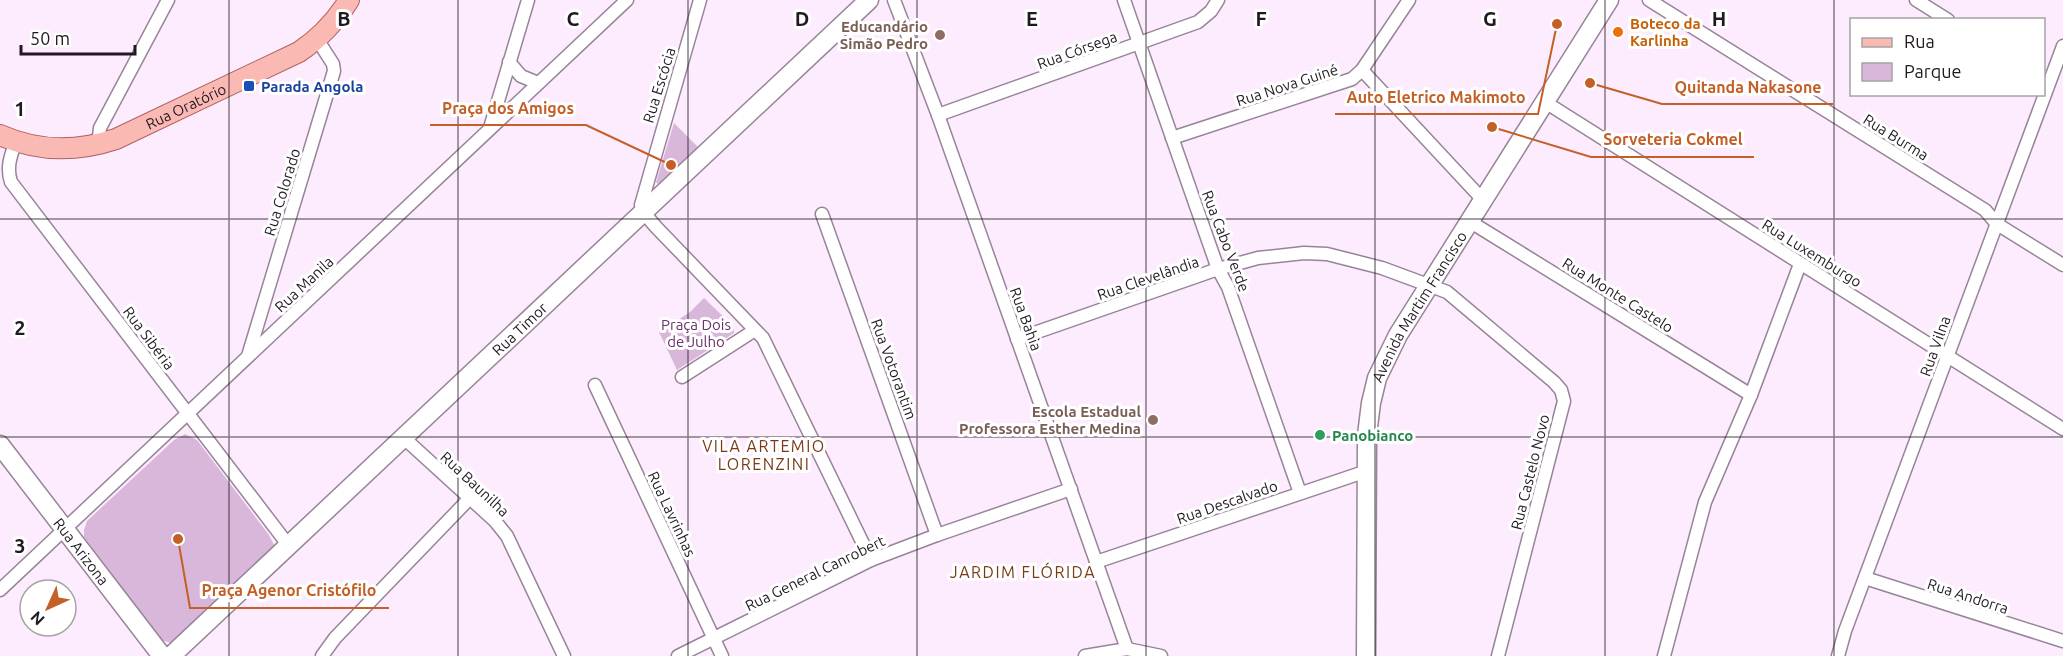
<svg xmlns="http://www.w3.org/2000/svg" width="2063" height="656" font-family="Ubuntu,sans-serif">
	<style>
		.green { fill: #d9b7db }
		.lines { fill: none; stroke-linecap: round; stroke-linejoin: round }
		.street-casing { stroke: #978498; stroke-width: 15 }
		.secondary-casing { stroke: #978498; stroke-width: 21 }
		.primary-casing { stroke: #ac6260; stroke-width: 22 }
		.street { stroke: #fff; stroke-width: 12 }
		.secondary { stroke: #fff; stroke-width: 18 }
		.primary { stroke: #fbb9b4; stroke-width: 20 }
		.grid { fill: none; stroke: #201921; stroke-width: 1.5; stroke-opacity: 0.55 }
		.food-dot { fill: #e8710a; stroke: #fff; stroke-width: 2 }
		.education-dot { fill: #8d6e63; stroke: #fff; stroke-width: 2 }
		.transit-dot { fill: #1a4fb4; stroke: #fff; stroke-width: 2 }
		.leisure-dot { fill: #2e9e5b; stroke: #fff; stroke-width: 2 }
		.labels { text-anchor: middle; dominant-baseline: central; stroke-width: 6; stroke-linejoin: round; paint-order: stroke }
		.food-label { font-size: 15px; font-weight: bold; fill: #c56008; stroke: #fff; text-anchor: start }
		.education-label { font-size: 15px; font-weight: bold; fill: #785e54; stroke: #fff; text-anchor: end }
		.street-label { font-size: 15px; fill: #201921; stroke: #fff }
		.transit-label { font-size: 15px; font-weight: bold; fill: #164399; stroke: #fff; text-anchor: start }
		.park-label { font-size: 15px; fill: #68316d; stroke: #fff }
		.leisure-label { font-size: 15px; font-weight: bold; fill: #27864d; stroke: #fff; text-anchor: start }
		.neighbourhood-label { font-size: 16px; letter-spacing: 1.5px; fill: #7a3a17; stroke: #fff }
		.grid-label { font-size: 20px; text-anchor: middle; font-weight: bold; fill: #201921; stroke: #fff; stroke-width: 6; stroke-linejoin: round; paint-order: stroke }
		.leader { fill: none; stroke: #c35f27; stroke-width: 2 }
		.callout-dot { fill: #c35f27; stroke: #fff; stroke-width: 2 }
		.callout-label { font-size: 16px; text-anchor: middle; font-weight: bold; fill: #c35f27; stroke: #fff; stroke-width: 6; stroke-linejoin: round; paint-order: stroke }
	</style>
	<rect width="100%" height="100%" fill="#fdecfe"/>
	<g class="green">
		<path d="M674 123 699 148 659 185 656 182Z"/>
		<path d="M704 298 733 326 734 333 677 370 659 332 690 312Z"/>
		<path d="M185 434 197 440 269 535 274 545 271 550 171 643 161 640 84 537V530L87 521 174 440Z"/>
	</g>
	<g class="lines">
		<g class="street-casing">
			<g id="street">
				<path d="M700 0 641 205 644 213 656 227 763 338 871 560"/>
				<path d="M894 0 938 115 1127 649"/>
				<path d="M1124 0 1218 269 1228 287 1300 493"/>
				<path d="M1649 0 1985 210 1997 224 2063 265"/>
				<path d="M1916 0 1948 20"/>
				<path d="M509 62 521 76 538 83"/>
				<path d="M1362 70 1483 200"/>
				<path d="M1545 102 2063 429"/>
				<path d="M938 115 1198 22 1211 11 1218 0"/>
				<path d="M490 128 528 0"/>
				<path d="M1172 138 1352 79 1362 70 1409 0"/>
				<path d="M16 141C11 155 6 167 11 182L289 546"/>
				<path d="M98 145 100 128 168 0"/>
				<path d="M822 214 937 535"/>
				<path d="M1469 221 1751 395"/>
				<path d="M1017 339 1218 269 1258 258 1304 253 1327 254 1382 268 1447 292 1554 382 1561 390 1564 401 1498 656"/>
				<path d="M248 356 334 71 333 64 317 39"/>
				<path d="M682 377 755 330"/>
				<path d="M595 385 722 656"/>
				<path d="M404 438 495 521 507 536 564 656"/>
				<path d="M1096 562 1367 471"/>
				<path d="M1865 578 2063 641"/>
				<path d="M0 590 627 0"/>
				<path d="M322 656 335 638 469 499"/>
				<path d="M678 656 871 560 937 535 1071 489"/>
				<path d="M1085 656 1127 649 1161 656"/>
				<path d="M1664 656 1705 502 1751 395 1800 264"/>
				<path d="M1838 656 1845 631 2063 46"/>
			</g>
		</g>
		<g class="secondary-casing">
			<g id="secondary">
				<path id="s1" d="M0 445 162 656"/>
				<path id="s2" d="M171 656 869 0"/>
				<path id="s3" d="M1366 656 1367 435 1371 403 1377 378 1398 335 1609 0"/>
			</g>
		</g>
		<g class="primary-casing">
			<g id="primary">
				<path id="s4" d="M0 135C38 152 77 152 116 139L299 52C320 38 336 21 349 0"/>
			</g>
		</g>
		<use href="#street" class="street"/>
		<use href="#secondary" class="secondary"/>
		<use href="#primary" class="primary"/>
	</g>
	<path class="grid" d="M229 0V656M458 0V656M688 0V656M917 0V656M1146 0V656M1375 0V656M1605 0V656M1834 0V656M0 219H2063M0 437H2063"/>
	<circle class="food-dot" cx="1618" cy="32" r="6"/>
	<g class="education-dot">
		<circle cx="940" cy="35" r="6"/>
		<circle cx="1153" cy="420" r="6"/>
	</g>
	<rect class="transit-dot" x="243" y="80" width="12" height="12" rx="3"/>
	<circle class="leisure-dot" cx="1320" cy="435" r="6"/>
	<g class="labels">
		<g class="food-label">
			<text x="1630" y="23">Boteco da<tspan x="1630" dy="17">Karlinha</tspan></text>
		</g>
		<g class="education-label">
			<text x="928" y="26">Educandário<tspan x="928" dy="17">Simão Pedro</tspan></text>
			<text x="1141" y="411">Escola Estadual<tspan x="1141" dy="17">Professora Esther Medina</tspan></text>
		</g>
		<g class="street-label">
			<text transform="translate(1077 50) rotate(-20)">Rua Córsega</text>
			<text transform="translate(659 85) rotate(-73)">Rua Escócia</text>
			<text transform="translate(1287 85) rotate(-18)">Rua Nova Guiné</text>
			<text stroke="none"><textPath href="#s4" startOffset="196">Rua Oratório</textPath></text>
			<text transform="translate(1896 137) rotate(32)">Rua Burma</text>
			<text transform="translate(282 192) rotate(-73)">Rua Colorado</text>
			<text transform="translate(1226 241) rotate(69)">Rua Cabo Verde</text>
			<text transform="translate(1812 253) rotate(32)">Rua Luxemburgo</text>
			<text transform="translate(1148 278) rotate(-19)">Rua Clevelândia</text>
			<text transform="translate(304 284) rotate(-43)">Rua Manila</text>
			<text transform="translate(1618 295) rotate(32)">Rua Monte Castelo</text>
			<text stroke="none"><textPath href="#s3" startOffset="362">Avenida Martim Francisco</textPath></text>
			<text transform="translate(1026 319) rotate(70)">Rua Bahia</text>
			<text stroke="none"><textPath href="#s2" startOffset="478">Rua Timor</textPath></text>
			<text transform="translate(149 338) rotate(53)">Rua Sibéria</text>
			<text transform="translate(1935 346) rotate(-70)">Rua Vilna</text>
			<text transform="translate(894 369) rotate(70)">Rua Votorantim</text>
			<text transform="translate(1530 472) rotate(-76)">Rua Castelo Novo</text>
			<text transform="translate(475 484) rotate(43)">Rua Baunilha</text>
			<text transform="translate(1227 502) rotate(-19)">Rua Descalvado</text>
			<text transform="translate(672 514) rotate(65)">Rua Lavrinhas</text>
			<text stroke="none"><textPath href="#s1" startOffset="134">Rua Arizona</textPath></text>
			<text transform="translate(815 573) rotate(-26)">Rua General Canrobert</text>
			<text transform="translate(1968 596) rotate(18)">Rua Andorra</text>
		</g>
		<g class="transit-label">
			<text x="261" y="86">Parada Angola</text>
		</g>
		<g class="park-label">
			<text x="696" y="324">Praça Dois<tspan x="696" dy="17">de Julho</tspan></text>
		</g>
		<g class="leisure-label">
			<text x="1332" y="435">Panobianco</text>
		</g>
		<g class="neighbourhood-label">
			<text x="764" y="446">VILA ARTEMIO<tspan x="764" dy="18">LORENZINI</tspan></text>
			<text x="1023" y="572">JARDIM FLÓRIDA</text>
		</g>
	</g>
	<g class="grid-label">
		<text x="344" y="26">B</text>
		<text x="573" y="26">C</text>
		<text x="802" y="26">D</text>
		<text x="1032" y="26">E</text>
		<text x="1261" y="26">F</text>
		<text x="1490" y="26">G</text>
		<text x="1719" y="26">H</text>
		<text x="20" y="116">1</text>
		<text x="20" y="335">2</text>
		<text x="20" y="553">3</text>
	</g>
	<path class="leader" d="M1590 83L1662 104H1833M1557 24L1538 114H1335M671 165L586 125H430M1492 127L1591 157H1754M178 539L190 608H389"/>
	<g class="callout-dot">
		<circle cx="1590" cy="83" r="6"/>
		<circle cx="1557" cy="24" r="6"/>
		<circle cx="671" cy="165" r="6"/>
		<circle cx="1492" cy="127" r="6"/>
		<circle cx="178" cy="539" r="6"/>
	</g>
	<g class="callout-label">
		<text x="1748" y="93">Quitanda Nakasone</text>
		<text x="1436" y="103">Auto Eletrico Makimoto</text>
		<text x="508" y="114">Praça dos Amigos</text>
		<text x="1673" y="145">Sorveteria Cokmel</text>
		<text x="289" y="596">Praça Agenor Cristófilo</text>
	</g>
	<rect x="1850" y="18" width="195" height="78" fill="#ffffff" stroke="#a6a3a6" stroke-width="1.5"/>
	<rect x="1862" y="38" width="30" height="9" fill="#fbb9b4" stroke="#a6a3a6" stroke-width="1.5"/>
	<text x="1904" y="48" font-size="18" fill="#201921">Rua</text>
	<rect x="1862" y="63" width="30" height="18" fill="#d9b7db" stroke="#a6a3a6" stroke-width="1.5"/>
	<text x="1904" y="78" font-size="18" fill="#201921">Parque</text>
	<g transform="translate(48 608) rotate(225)"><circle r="28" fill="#ffffff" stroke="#a6a3a6" stroke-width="1.5"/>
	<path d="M0-4.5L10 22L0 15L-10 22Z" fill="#c35f27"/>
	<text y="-9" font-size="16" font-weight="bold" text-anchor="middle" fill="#201921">N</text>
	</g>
	<path d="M21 45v9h114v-9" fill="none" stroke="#201921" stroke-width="3"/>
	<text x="30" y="45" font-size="18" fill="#201921" stroke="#ffffff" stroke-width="4.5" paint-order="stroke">50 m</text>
</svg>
